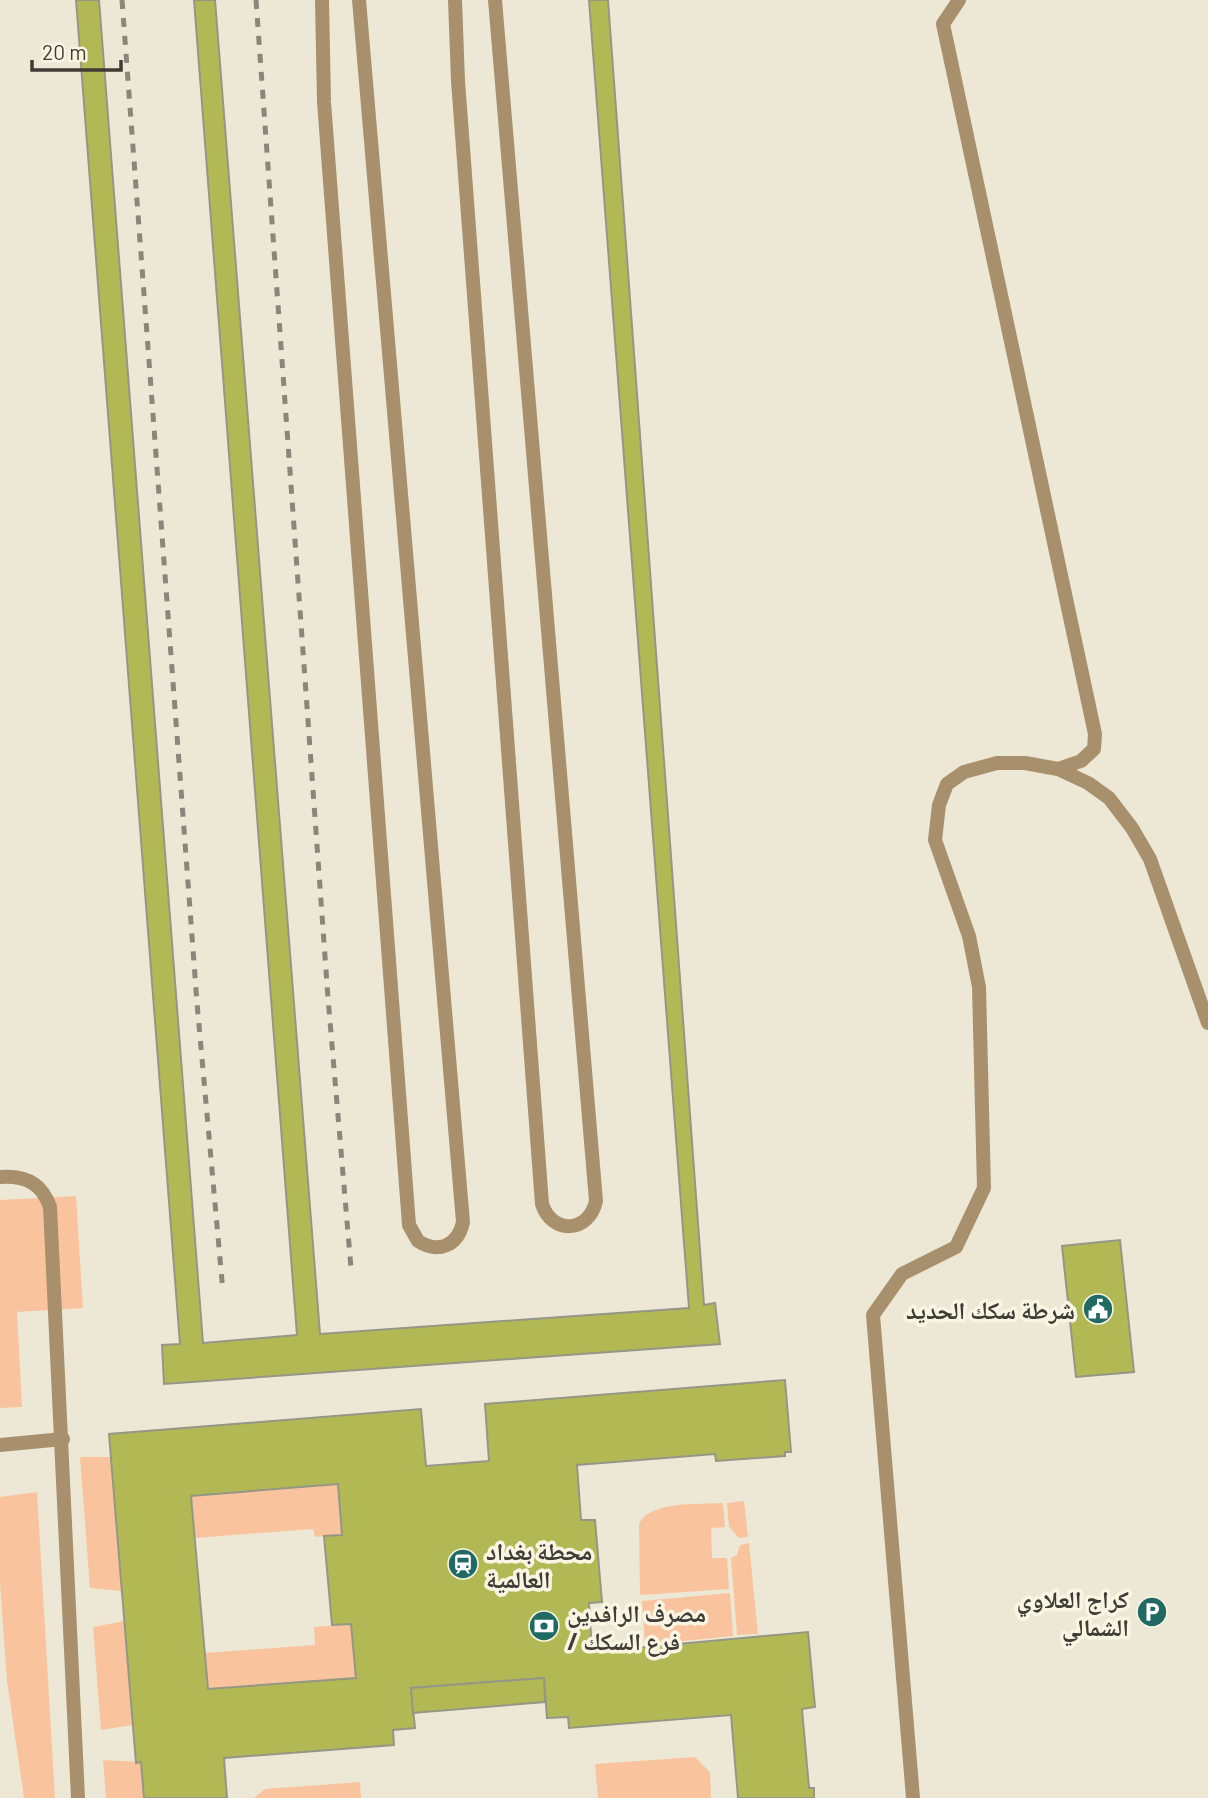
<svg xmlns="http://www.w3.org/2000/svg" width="1208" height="1798" font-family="Barlow,'Noto Naskh Arabic',sans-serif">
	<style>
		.green { fill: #f9c49d }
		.building { fill: #b2b954; stroke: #959786; stroke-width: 2; fill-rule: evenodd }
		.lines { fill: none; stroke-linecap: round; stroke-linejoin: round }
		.service { stroke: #a8906d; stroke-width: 14 }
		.rail { stroke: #8a867b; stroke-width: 5; stroke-dasharray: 9 9; stroke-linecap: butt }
		.labels { text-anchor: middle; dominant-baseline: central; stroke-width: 7; stroke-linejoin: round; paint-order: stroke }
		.poi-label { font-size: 24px; font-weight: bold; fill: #3e3c35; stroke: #faf5e3; text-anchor: end }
	</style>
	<rect width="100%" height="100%" fill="#ede8d6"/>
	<g class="green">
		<path d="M76 1196 83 1308 17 1312 22 1407 0 1408V1200Z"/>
		<path d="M80 1457H111L122 1591 90 1588Z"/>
		<path d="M338 1484 342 1535 315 1537 313 1529 195 1538 191 1496Z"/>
		<path d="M37 1492 55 1798H24L7 1681 0 1583V1497Z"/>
		<path d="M744 1501 748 1537 739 1538 729 1527 727 1503Z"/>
		<path d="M723 1503 725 1527 711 1528 712 1558H727L729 1589 640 1595 639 1524C650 1500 700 1505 723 1503Z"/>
		<path d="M749 1543 758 1634 737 1635 731 1558 737 1555 740 1545Z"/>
		<path d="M730 1593 733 1636 645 1645 642 1601Z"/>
		<path d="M124 1621 133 1725 101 1730 93 1627Z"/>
		<path d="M351 1624 356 1678 208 1689 205 1653 315 1645 314 1627Z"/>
		<path d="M695 1757 710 1772 711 1798H598L595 1764Z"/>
		<path d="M103 1760 141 1762 144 1798H106Z"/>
		<path d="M360 1782 361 1798H254L265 1789Z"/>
	</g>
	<g class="building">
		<path d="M76 0H99L203 1343 297 1335 194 0H215L320 1334 689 1308 589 0H608L704 1305 715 1303 720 1344 164 1384 162 1345 180 1344Z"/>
		<path d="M1120 1240 1134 1372 1076 1377 1062 1246Z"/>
		<path d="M785 1380 791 1452H785V1456L716 1461 715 1454 577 1465 581 1520H595L602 1602 589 1603 592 1652 808 1632 815 1707 802 1709 809 1788H814V1798H738L731 1715 569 1728 568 1717 547 1718 544 1678 411 1688 415 1728 393 1730 394 1745 224 1758 227 1798H144L141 1762 136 1763 109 1434 421 1409 426 1466 489 1461 485 1404ZM338 1484 342 1535 324 1536 332 1625 351 1624 356 1678 208 1689 191 1496Z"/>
		<path d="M544 1678 545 1702 413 1713 411 1688Z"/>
	</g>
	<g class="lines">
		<g class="service">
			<path d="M322 0 324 102 409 1225 418 1241C438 1254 458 1246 463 1222L359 0"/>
			<path d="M455 0 458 81 542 1204C552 1235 589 1233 596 1201L495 0"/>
			<path d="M959 0 943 24 1095 734 1094 749 1081 761 1058 769"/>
			<path d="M0 1177C24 1175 42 1183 50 1207L78 1798"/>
			<path d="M0 1445 63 1439"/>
			<path d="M913 1798 873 1315 902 1274 956 1247 984 1188 979 987 969 936 935 840 939 805 947 784 964 772 997 763H1025L1058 769 1088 783 1109 798 1132 828 1150 859 1208 1023"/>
		</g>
		<g class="rail">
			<path d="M122 0 197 1003 223 1292"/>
			<path d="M256 0 328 998 351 1268"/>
		</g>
	</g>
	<defs>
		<g id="civic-disc" transform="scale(1.575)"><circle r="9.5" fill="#206a63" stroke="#faf5e3"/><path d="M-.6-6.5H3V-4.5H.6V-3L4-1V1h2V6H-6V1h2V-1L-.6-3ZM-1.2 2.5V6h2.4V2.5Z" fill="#fff"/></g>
		<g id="station-disc" transform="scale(1.575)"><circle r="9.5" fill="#206a63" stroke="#faf5e3"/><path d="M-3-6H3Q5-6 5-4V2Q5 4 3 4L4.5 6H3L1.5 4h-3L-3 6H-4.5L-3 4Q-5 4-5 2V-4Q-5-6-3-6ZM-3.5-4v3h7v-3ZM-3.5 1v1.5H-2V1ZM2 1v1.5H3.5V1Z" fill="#fff"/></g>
		<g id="parking-disc" transform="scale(1.575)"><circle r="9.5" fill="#206a63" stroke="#faf5e3"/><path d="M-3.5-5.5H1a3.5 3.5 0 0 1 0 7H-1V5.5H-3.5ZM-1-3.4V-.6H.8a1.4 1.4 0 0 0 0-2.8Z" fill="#fff"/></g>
		<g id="bank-disc" transform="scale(1.575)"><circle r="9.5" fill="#206a63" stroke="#faf5e3"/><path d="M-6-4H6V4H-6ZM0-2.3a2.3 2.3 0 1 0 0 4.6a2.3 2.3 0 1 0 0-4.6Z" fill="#fff"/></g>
	</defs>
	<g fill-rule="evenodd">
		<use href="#civic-disc" x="1098" y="1309"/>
		<use href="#station-disc" x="463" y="1564"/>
		<use href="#parking-disc" x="1152" y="1612"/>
		<use href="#bank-disc" x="544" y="1626"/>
	</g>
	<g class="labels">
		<g class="poi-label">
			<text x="1075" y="1309">شرطة سكك الحديد</text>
			<text x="486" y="1550" text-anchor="start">محطة بغداد<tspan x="486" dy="28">العالمية</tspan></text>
			<text x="1129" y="1598">كراج العلاوي<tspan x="1129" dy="28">الشمالي</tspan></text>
			<text x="567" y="1612" text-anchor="start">مصرف الرافدين<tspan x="567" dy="28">/ فرع السكك</tspan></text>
		</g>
	</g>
	<path d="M32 60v10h89v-10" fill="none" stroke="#3e3c35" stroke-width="3.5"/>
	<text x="42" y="60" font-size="21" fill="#3e3c35" stroke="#faf5e3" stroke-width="5" paint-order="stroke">20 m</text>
</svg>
